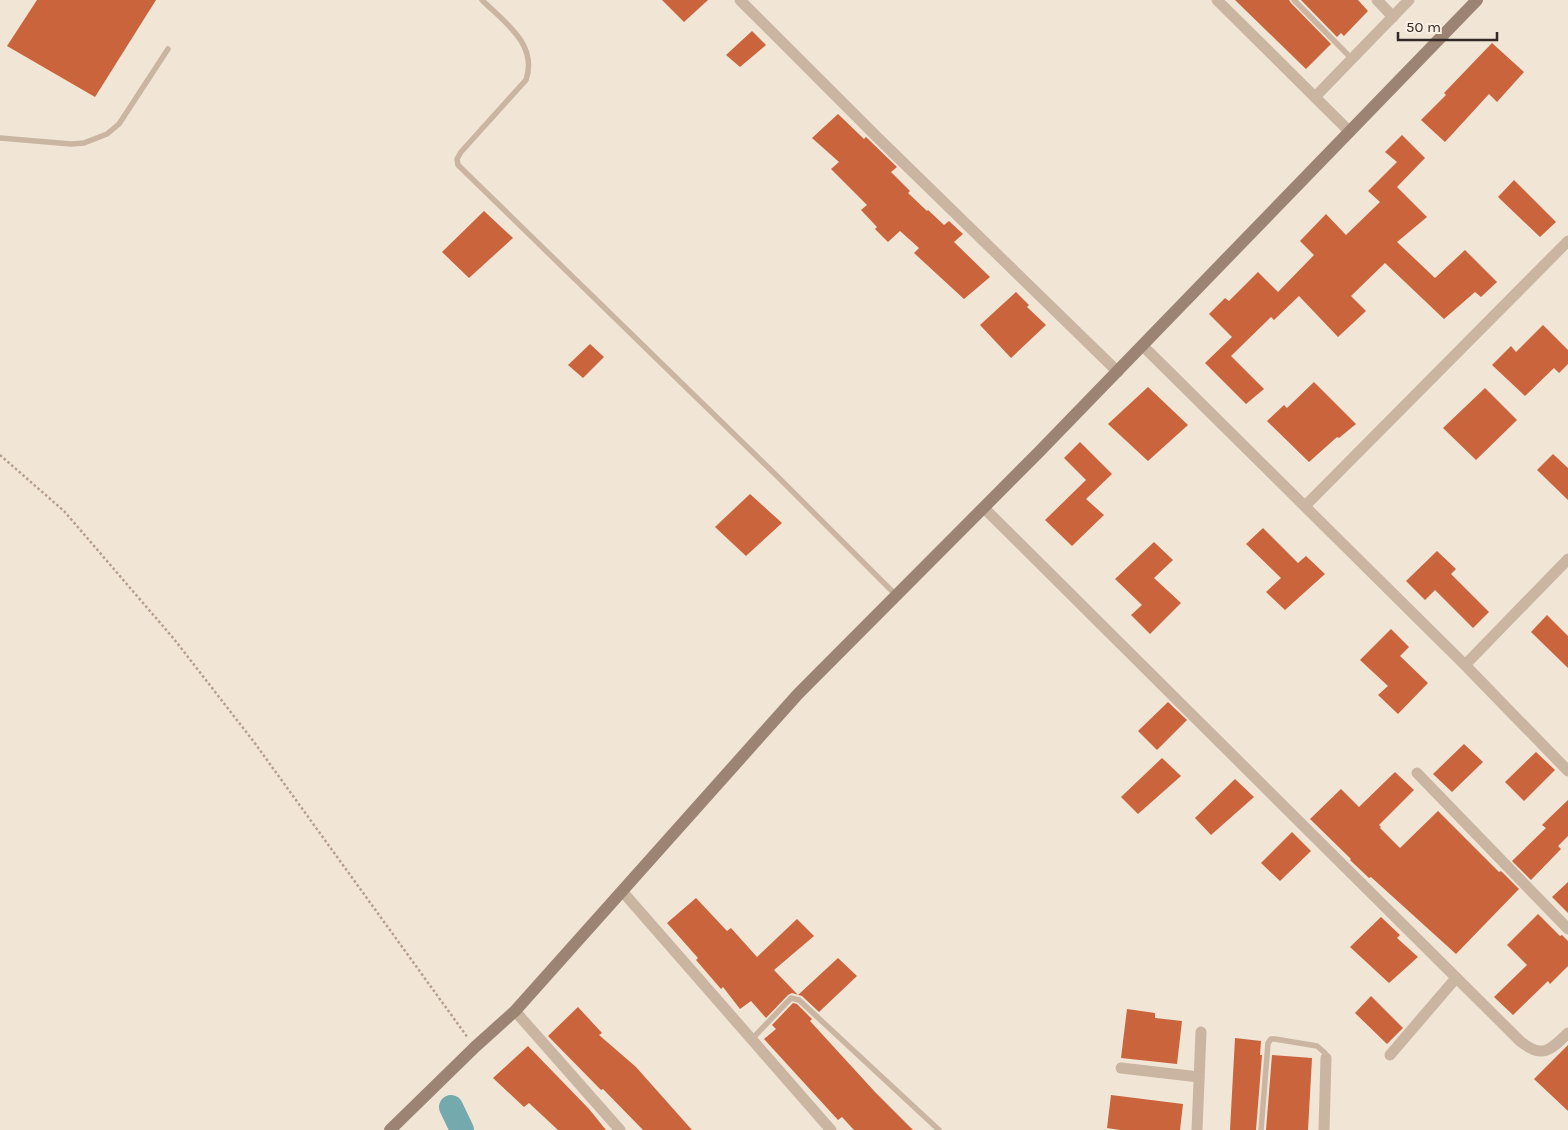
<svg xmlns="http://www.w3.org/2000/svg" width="1568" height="1130" font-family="Karla,sans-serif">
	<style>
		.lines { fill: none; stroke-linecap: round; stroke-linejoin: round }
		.river { stroke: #74a9ae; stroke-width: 24 }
		.building { fill: #c9643c }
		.path { stroke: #b49f8c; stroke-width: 2.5; stroke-dasharray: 2.5 2.5; stroke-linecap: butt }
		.lane { stroke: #c9b5a2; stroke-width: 5.5 }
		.street { stroke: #c9b5a2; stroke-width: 11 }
		.secondary { stroke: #9c8474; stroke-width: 12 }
	</style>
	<rect width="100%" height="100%" fill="#f1e5d6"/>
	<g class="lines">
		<path class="river" d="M451 1107 462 1130"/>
	</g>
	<g class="building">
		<path d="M37 0H156L95 97 7 46Z"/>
		<path d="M662 0H708L684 22Z"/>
		<path d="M1235 0H1289L1291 3 1331 44 1306 69Z"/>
		<path d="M1301 0H1358L1368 11 1344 36 1341 33 1337 37Z"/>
		<path d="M752 31 766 45 740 67 726 55Z"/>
		<path d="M1492 43 1524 72 1497 102 1489 94 1445 142 1421 120 1446 95 1444 93Z"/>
		<path d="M838 114 864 139 866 137 897 167 891 172 910 191 908 193 927 211 928 210 944 225 949 221 963 234 954 242 990 277 964 299 914 253 919 248 900 231 888 242 875 229 877 227 861 210 867 205 831 169 839 162 812 138Z"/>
		<path d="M1402 135 1425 158 1397 187 1427 217 1397 242 1435 278 1465 250 1497 282 1481 297 1475 292 1444 319 1385 263 1351 296 1366 311 1338 337 1299 296 1274 320 1271 317 1231 356 1264 389 1246 404 1205 363 1232 337 1209 314 1225 298 1229 301 1258 272 1278 292 1314 255 1300 241 1326 214 1346 235 1380 202 1368 191 1397 162 1385 152Z"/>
		<path d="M1514 180 1556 222 1540 237 1498 197Z"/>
		<path d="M484 211 513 238 469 278 442 252Z"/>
		<path d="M1016 292 1029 305 1027 307 1046 325 1011 358 980 325Z"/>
		<path d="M1543 325 1568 350V364L1559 373 1554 368 1525 396 1492 365 1511 346 1516 352Z"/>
		<path d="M590 344 604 357 583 378 568 365Z"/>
		<path d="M1314 382 1356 424 1339 438 1337 437 1309 462 1267 421 1284 405 1287 408Z"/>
		<path d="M1148 387 1188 425 1148 461 1108 424Z"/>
		<path d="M1485 388 1517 420 1476 460 1443 428Z"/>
		<path d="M1080 442 1112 474 1086 499 1104 515 1072 546 1045 520 1086 480 1064 458Z"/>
		<path d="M1553 454 1568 468V500L1537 470Z"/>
		<path d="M750 494 782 523 746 556 715 527Z"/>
		<path d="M1263 528 1298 563 1306 556 1325 574 1285 610 1266 592 1281 578 1246 544Z"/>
		<path d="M1154 542 1173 560 1154 578 1181 603 1150 634 1131 615 1142 605 1115 579Z"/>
		<path d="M1437 551 1456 569 1451 574 1489 612 1473 628 1435 590 1425 600 1406 581Z"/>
		<path d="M1547 615 1568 636V668L1531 632Z"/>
		<path d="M1391 629 1409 647 1400 656 1428 683 1398 714 1378 695 1388 686 1360 660Z"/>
		<path d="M1168 702 1187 720 1157 750 1138 731Z"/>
		<path d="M1464 744 1483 762 1452 792 1433 774Z"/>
		<path d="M1536 752 1555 770 1524 801 1505 782Z"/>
		<path d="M1162 758 1181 776 1138 814 1121 797Z"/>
		<path d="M1395 772 1414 790 1379 825 1381 827 1380 828 1400 848 1438 811 1499 872 1501 871 1519 889 1456 954 1371 877 1369 878 1350 860 1351 859 1310 819 1341 789 1359 807Z"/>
		<path d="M1235 779 1254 797 1211 835 1195 818Z"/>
		<path d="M1568 800V836L1558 846 1561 849 1531 880 1512 861 1546 828 1542 825Z"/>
		<path d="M1292 832 1311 851 1280 881 1261 863Z"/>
		<path d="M1568 882V913L1552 897Z"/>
		<path d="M696 898 727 931 731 928 757 957 797 919 814 936 774 970 798 995 838 958 857 976 819 1012 802 996 792 993 788 995 766 1018 751 1001 740 1009 723 987 721 989 696 960 698 958 667 923Z"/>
		<path d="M1538 914 1560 936 1562 935 1568 941V966L1550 984 1548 981 1513 1015 1494 997 1527 965 1507 945Z"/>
		<path d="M1381 917 1400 935 1397 938 1418 957 1389 983 1350 947Z"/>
		<path d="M1371 996 1403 1028 1387 1044 1355 1013Z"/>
		<path d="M793 1003 797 1004 812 1019 810 1021 875 1092 913 1130H854L842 1117 838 1120 764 1039 776 1029 772 1025Z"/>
		<path d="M578 1007 602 1033 599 1035 636 1067 692 1130H643L603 1089 601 1090 548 1036Z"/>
		<path d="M1127 1009 1155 1013V1018L1182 1021 1177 1064 1121 1058Z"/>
		<path d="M1235 1038 1261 1041 1260 1055H1262L1256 1130H1230Z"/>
		<path d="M1568 1045V1111L1534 1079Z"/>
		<path d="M528 1046 589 1109 606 1130H558L529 1103 524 1107 493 1078Z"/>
		<path d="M1272 1055 1312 1058 1308 1130H1266Z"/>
		<path d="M1111 1095 1183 1104 1180 1130H1120L1107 1128Z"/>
	</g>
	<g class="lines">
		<path class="path" d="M0 455 64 511 174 639 254 742 468 1038"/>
		<g class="lane">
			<path d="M482 0C505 23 538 44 526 80L461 152 457 159 458 165 776 475 896 595"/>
			<path d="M1294 0 1352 59"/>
			<path d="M0 138 71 144 84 143 107 134 119 124 168 49"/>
			<path d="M752 1039 791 998 799 1000 939 1130"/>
			<path d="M1261 1130 1268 1043 1271 1039H1275L1317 1046 1325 1053 1326 1058"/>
		</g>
		<g class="street">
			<path d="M740 0 879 139 1118 372"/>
			<path d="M1217 0 1350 132"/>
			<path d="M1377 0 1393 17"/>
			<path d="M1315 97 1409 0"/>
			<path d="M1143 346 1465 665 1568 771"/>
			<path d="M1305 506 1568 241"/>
			<path d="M984 508 1520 1041C1542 1059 1550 1051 1568 1033"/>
			<path d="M1465 665 1568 559"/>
			<path d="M1417 773 1568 929"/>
			<path d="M622 891 831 1130"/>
			<path d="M515 1011 620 1130"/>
			<path d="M1390 1055 1456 978"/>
			<path d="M1121 1068 1199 1077"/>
			<path d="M1197 1130 1201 1032"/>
			<path d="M1324 1130 1326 1058"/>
		</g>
		<path class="secondary" d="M390 1130 475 1047 515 1011 798 694 1038 453 1477 0"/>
	</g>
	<path d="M1398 32v8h99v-8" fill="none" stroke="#332a25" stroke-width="2.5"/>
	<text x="1406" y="32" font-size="15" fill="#332a25" stroke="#f9efe2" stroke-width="4" paint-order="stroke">50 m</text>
</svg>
